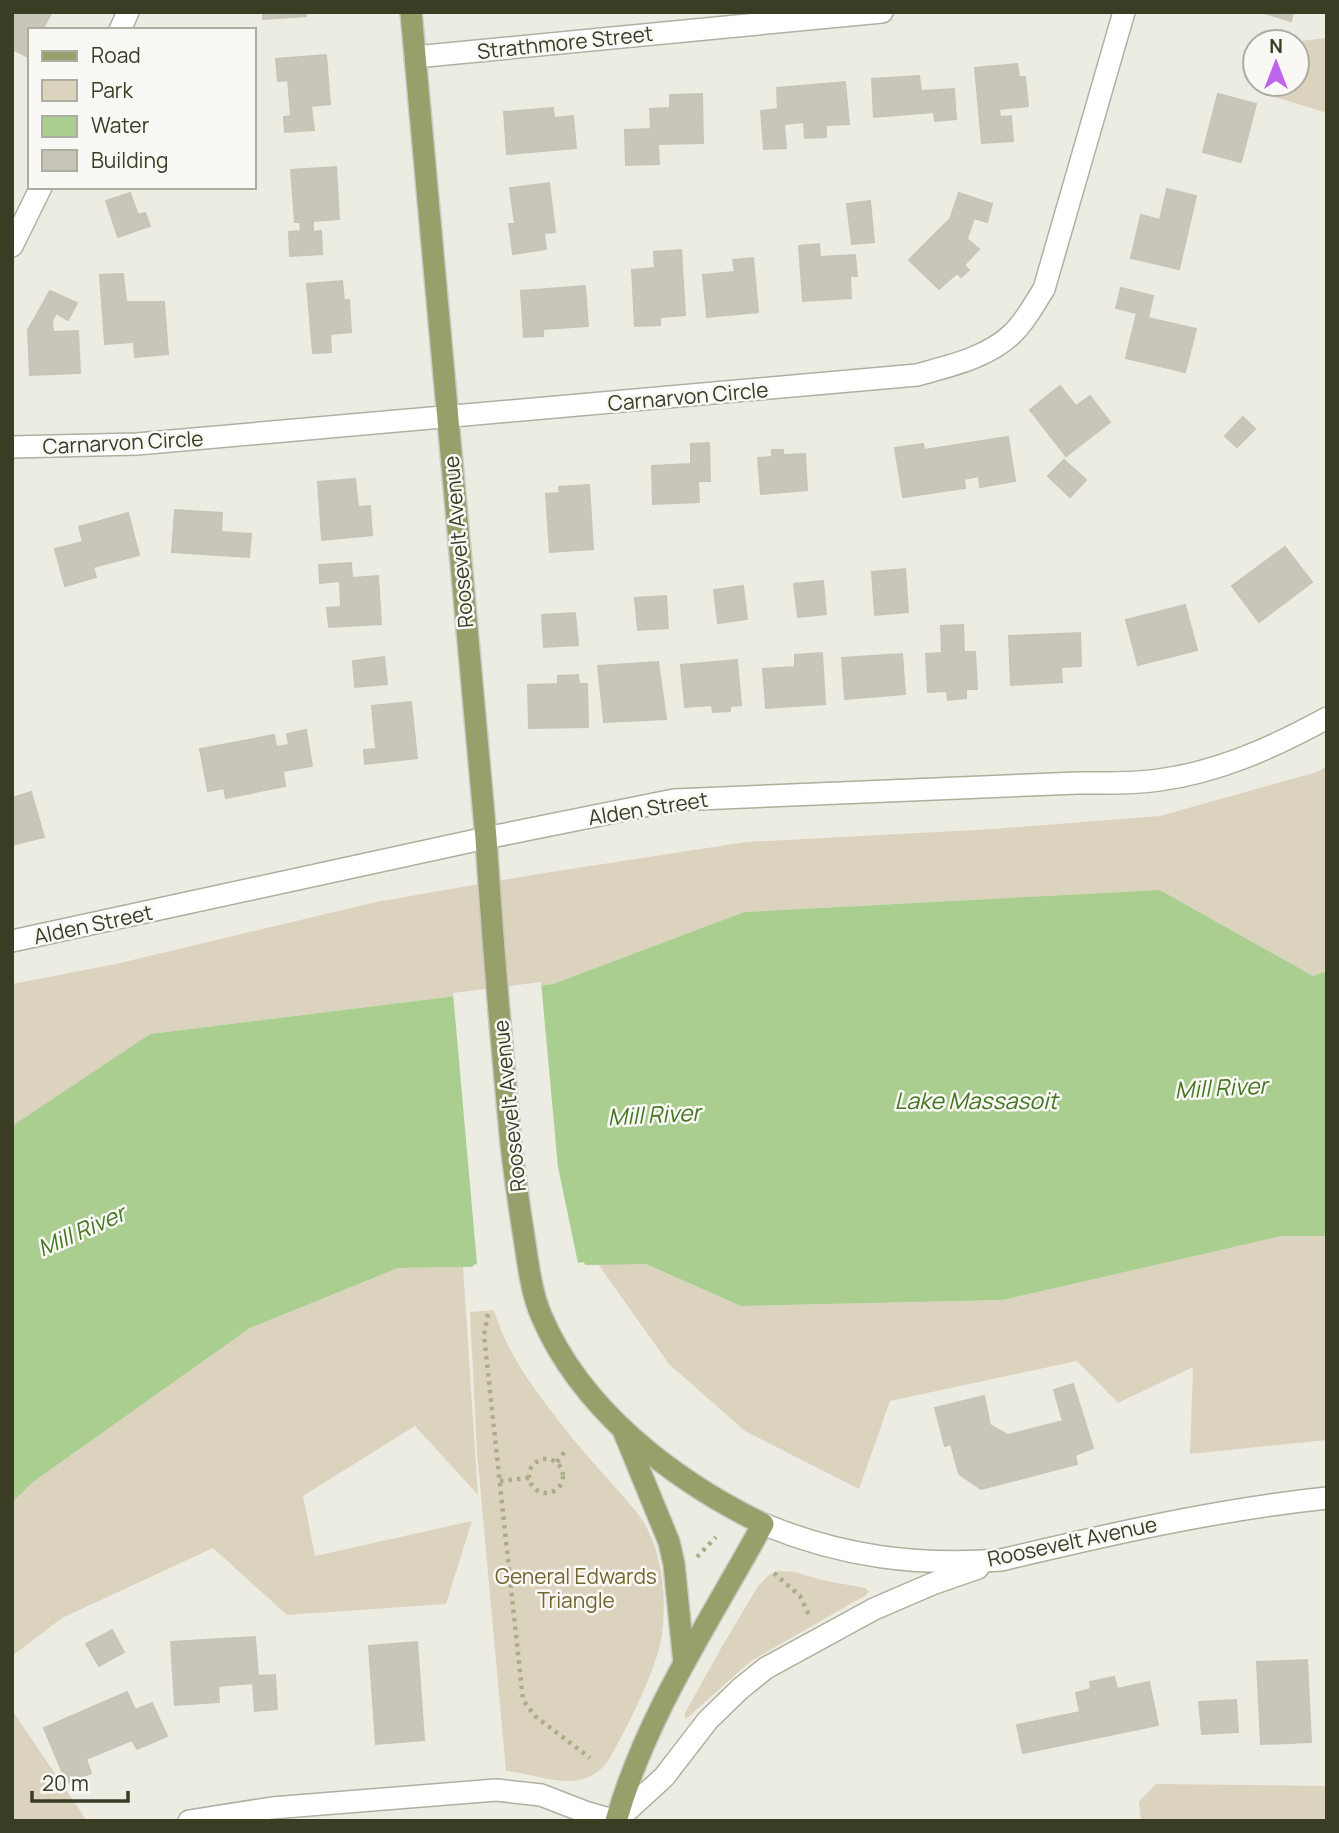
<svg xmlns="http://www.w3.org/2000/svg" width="1339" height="1833" font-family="Manrope,sans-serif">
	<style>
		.green { fill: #dcd3be }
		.water { fill: #aace8f }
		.pier { fill: #ecece3 }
		.building { fill: #c7c6b9; stroke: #c6c6b6; stroke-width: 2 }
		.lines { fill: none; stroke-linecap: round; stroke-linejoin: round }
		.street-casing { stroke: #afb0a2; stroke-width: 24 }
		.secondary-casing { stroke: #adaf9a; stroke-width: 24 }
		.primary-casing { stroke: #c8c9c2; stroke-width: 24 }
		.path { stroke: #aaae86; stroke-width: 4.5; stroke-dasharray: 3.5 5; stroke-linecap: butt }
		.street { stroke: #fff; stroke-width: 21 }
		.secondary { stroke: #fff; stroke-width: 21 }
		.primary { stroke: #979f6a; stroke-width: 21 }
		.labels { text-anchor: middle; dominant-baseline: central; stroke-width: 5; stroke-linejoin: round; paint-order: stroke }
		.street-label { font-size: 21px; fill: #393d24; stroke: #f9f8f4 }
		.park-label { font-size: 21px; fill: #716530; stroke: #f9f8f4 }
		.water-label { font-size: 23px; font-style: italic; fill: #447621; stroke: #f9f8f4 }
	</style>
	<rect width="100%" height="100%" fill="#ecece3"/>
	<g class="green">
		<path d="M1327 38V113L1272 96 1270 84H1297V42H1292Z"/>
		<path d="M1327 766V971L1313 976 1160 890 744 912 553 984 150 1034 12 1126V984L116 964 376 902 532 875 746 842 994 829 1160 816 1317 772Z"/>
		<path d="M1282 1236H1327V1440L1190 1454 1193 1367 1118 1403 1077 1361 890 1401 859 1489 745 1431 669 1364 598 1264H647L741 1306 1003 1300Z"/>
		<path d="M463 1267 478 1495 415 1426 303 1496 315 1556 472 1521 446 1604 287 1615 213 1548 62 1618 12 1656V1503L33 1482 250 1328 398 1268Z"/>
		<path d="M494 1310C505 1348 527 1379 551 1411 568 1433 586 1455 605 1476 618 1491 632 1505 643 1521 664 1555 668 1607 660 1645 652 1678 625 1732 608 1761 581 1797 542 1774 506 1771L477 1452 470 1312Z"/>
		<path d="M778 1571 795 1572 822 1580 865 1588 869 1591 866 1595 751 1661 686 1719 684 1715 720 1650 758 1586 769 1575Z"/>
		<path d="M12 1710 87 1821H16L12 1818Z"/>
		<path d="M1327 1781V1821H1141L1139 1802 1156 1784 1325 1786Z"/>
	</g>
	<path class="water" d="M1160 890 1313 976 1327 971V1236H1282L1003 1300 741 1306 646 1264 398 1268 250 1328 33 1482 12 1503V1126L150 1034 553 984 744 912Z"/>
	<path class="pier" d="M541 982 558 1167 578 1263 584 1262 586 1268 473 1270V1265L477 1264 453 993Z"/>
	<g class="building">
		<path d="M12 12H52L42 30H30L28 57 12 49Z"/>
		<path d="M263 12H306V16L263 19Z"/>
		<path d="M1261 12H1293L1291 21Z"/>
		<path d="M326 55 330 104 311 106 314 130 285 132 284 117 291 116 288 80 278 81 276 59Z"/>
		<path d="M1017 64 1019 77H1025L1028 106 999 109 1000 117 1011 116 1013 141 982 143 975 68Z"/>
		<path d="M919 76 921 91 954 89 956 119 935 121 934 112 874 117 872 79Z"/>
		<path d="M845 82 849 124 826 125V137L805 138 804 122 784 124 786 148 764 149 761 111 778 109 777 88Z"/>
		<path d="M702 94 703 143 658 144 659 164 626 165 625 130 651 129 650 109 670 108V95Z"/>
		<path d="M1218 94 1256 104 1241 162 1203 152Z"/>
		<path d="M553 108 554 118 573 116 576 148 507 154 504 112Z"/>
		<path d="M336 167 339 219 313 221V232L321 231 322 254 290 256 289 232 301 231 300 222H295L291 170Z"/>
		<path d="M549 183 555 232 544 233 546 249 513 254 509 224H515L510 188Z"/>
		<path d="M1167 189 1196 196 1179 269 1131 258 1141 215 1160 220Z"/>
		<path d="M130 193 138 215 145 213 150 226 118 237 106 201Z"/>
		<path d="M959 193 992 204 987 222 974 218 967 239 979 249 964 265 969 270 961 277 957 273 939 289 909 260 950 219Z"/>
		<path d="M870 201 874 242 852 244 847 204Z"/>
		<path d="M819 244 820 257 855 255 857 276H850L851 298 803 301 799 246Z"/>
		<path d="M681 250 685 315 660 317V325L635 326 632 270 655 268 654 252Z"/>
		<path d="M753 258 758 312 707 317 703 275 735 272 733 260Z"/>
		<path d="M123 274 126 302H164L168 354 135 357 134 342 105 344 100 275Z"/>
		<path d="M342 281 344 301 349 300 351 332 330 334 331 352 313 353 307 284Z"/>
		<path d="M585 286 588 326 543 329V336L524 337 521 291Z"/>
		<path d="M1121 288 1153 296 1148 318 1196 329 1185 372 1126 358 1137 313 1116 308Z"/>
		<path d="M50 291 77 303 68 320 56 313 52 321 53 332 78 331 80 373 30 375 28 330Z"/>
		<path d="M1060 386 1076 406 1090 396 1110 422 1066 456 1030 410Z"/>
		<path d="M1243 417 1255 429 1237 447 1225 436Z"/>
		<path d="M1008 437 1015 481 980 487 979 476 964 479 965 488 903 497 895 448 923 444 924 450Z"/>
		<path d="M709 443 710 481H698L699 502 653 504 652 466 691 464V444Z"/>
		<path d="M772 450H783V455L805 454 807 490 761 494 758 458 772 457Z"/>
		<path d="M1064 460 1086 480 1070 497 1048 476Z"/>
		<path d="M355 479 358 507 370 506 372 535 322 540 318 482Z"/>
		<path d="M589 485 593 549 550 552 546 494 560 493 559 487Z"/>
		<path d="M175 510 222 513 221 532 251 534 249 557 172 552Z"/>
		<path d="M128 513 139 555 93 567 96 577 65 586 55 549 83 542 79 527Z"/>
		<path d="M1285 547 1312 582 1259 622 1232 586Z"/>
		<path d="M351 563 352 578 378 576 381 624 329 627 327 608 341 607 340 581 320 583 319 565Z"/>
		<path d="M905 569 908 612 875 615 872 572Z"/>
		<path d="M823 581 826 614 798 617 794 584Z"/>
		<path d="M743 586 747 619 718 623 714 590Z"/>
		<path d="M666 596 668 628 638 630 635 598Z"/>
		<path d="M1185 605 1197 650 1138 665 1126 620Z"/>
		<path d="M575 613 578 645 544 647 542 615Z"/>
		<path d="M963 625 964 652H975L977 689H966V698L948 700 947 691 928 692 926 654 942 653 941 626Z"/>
		<path d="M1080 633 1081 666 1061 667 1062 682 1011 685 1009 636Z"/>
		<path d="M822 653 825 704 766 708 763 669 795 667V655Z"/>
		<path d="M902 654 905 694 845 699 842 658Z"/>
		<path d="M384 657 387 684 355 687 353 661Z"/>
		<path d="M737 660 741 705 730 706V711L713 712 712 705 685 707 681 665Z"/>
		<path d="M658 662 666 719 604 722 598 666Z"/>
		<path d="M578 675 579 684H587L588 727 529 728 528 685 558 684V676Z"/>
		<path d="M411 702 417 758 365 764 364 750 376 749 372 706Z"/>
		<path d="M306 730 312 766 283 771 285 786 226 798 224 788 208 791 200 749 274 735 276 747 289 745 287 734Z"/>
		<path d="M31 792 44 837 12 845V798Z"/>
		<path d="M1073 1384 1093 1448 1075 1455 1077 1464 981 1489 959 1474 951 1444 945 1446 935 1408 984 1396 990 1425 1008 1435 1063 1421 1054 1390Z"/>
		<path d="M112 1630 124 1652 99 1666 86 1644Z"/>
		<path d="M255 1637 258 1676 275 1675 277 1709 255 1711 253 1683 218 1686 219 1702 175 1705 171 1642Z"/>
		<path d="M417 1642 424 1740 376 1744 369 1646Z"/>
		<path d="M1307 1660 1311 1742 1261 1744 1257 1662Z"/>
		<path d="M1114 1677 1117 1689 1149 1682 1158 1725 1023 1753 1017 1725 1080 1712 1076 1693 1091 1689 1090 1682Z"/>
		<path d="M127 1692 135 1710 152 1703 167 1736 137 1749 132 1740 86 1759 91 1773 67 1783 44 1728Z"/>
		<path d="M1236 1700 1238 1732 1202 1734 1199 1702Z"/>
	</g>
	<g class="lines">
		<g class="street-casing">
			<g id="street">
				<path d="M120 30 128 12"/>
				<path d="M415 57 882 12"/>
				<path d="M12 246 41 187"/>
				<path d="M12 447 137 444 917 375C949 366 987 358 1012 334 1026 321 1034 304 1044 289L1124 12"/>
				<path d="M189 1821 272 1808 496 1790 541 1795 585 1812 616 1821"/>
			</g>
		</g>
		<g class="secondary-casing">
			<g id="secondary">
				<path d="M12 941 486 838 674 800 1078 783C1105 783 1132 784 1159 780 1219 772 1274 747 1327 718"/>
				<path d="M763 1524C843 1557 916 1566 1001 1560 1111 1534 1214 1510 1327 1498"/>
				<path d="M616 1821 664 1777 708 1720 740 1689 766 1668 874 1609 932 1584 978 1568"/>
			</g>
		</g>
		<g class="primary-casing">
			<g id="primary">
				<path d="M411 12 486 838C492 933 500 1027 509 1122 512 1161 518 1199 524 1237 528 1263 531 1291 541 1315 581 1410 673 1480 763 1524 710 1621 647 1713 616 1821"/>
				<path d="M623 1430 669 1542 674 1564 684 1663"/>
			</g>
		</g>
		<g class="path">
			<path d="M488 1314 484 1335 523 1700 535 1716 590 1758"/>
			<circle cx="546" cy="1476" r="17"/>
			<path d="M557 1462 566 1450"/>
			<path d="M500 1481 529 1478"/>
			<path d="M697 1557 716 1537"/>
			<path d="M774 1573 800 1596 810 1617"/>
		</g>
		<use href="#street" class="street"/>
		<use href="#secondary" class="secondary"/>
		<use href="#primary" class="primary"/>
	</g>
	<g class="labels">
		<g class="street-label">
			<text transform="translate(565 42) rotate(-6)">Strathmore Street</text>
			<text transform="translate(688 396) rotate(-5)">Carnarvon Circle</text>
			<text transform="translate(123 442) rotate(-3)">Carnarvon Circle</text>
			<text transform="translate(458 542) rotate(-95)">Roosevelt Avenue</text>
			<text transform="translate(648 808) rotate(-9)">Alden Street</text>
			<text transform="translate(93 924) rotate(-12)">Alden Street</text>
			<text transform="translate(509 1106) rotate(-96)">Roosevelt Avenue</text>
			<text transform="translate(1072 1541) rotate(-12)">Roosevelt Avenue</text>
		</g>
		<g class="park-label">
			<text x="576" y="1576">General Edwards<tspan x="576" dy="24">Triangle</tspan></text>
		</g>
		<g class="water-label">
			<text transform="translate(1221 1087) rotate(-3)">Mill River</text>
			<text x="976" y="1100">Lake Massasoit</text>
			<text transform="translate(654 1114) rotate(-3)">Mill River</text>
			<text transform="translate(81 1230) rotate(-24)">Mill River</text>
		</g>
	</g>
	<rect width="1339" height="1833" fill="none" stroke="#393d24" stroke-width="28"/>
	<rect x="28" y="28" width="228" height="161" fill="#f9f8f4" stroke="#acada1" stroke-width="2"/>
	<rect x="42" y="51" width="35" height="10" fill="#979f6a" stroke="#acada1" stroke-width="2"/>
	<text x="91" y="63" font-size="21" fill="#393d24">Road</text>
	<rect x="42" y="80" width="35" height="21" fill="#dcd3be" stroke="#acada1" stroke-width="2"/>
	<text x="91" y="98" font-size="21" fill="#393d24">Park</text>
	<rect x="42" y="116" width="35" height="21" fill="#aace8f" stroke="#acada1" stroke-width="2"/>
	<text x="91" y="133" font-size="21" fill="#393d24">Water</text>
	<rect x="42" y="150" width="35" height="21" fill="#c7c6b9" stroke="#acada1" stroke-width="2"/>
	<text x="91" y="168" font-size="21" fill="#393d24">Building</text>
	<g transform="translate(1276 63)"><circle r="33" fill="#f9f8f4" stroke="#acada1" stroke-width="2"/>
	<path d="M0-5L12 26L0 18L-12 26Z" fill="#bd64ea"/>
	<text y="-10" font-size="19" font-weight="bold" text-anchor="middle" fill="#393d24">N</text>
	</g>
	<path d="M32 1791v10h96v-10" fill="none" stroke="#393d24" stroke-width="3.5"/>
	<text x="42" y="1791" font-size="21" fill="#393d24" stroke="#f9f8f4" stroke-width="5" paint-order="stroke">20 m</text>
</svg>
